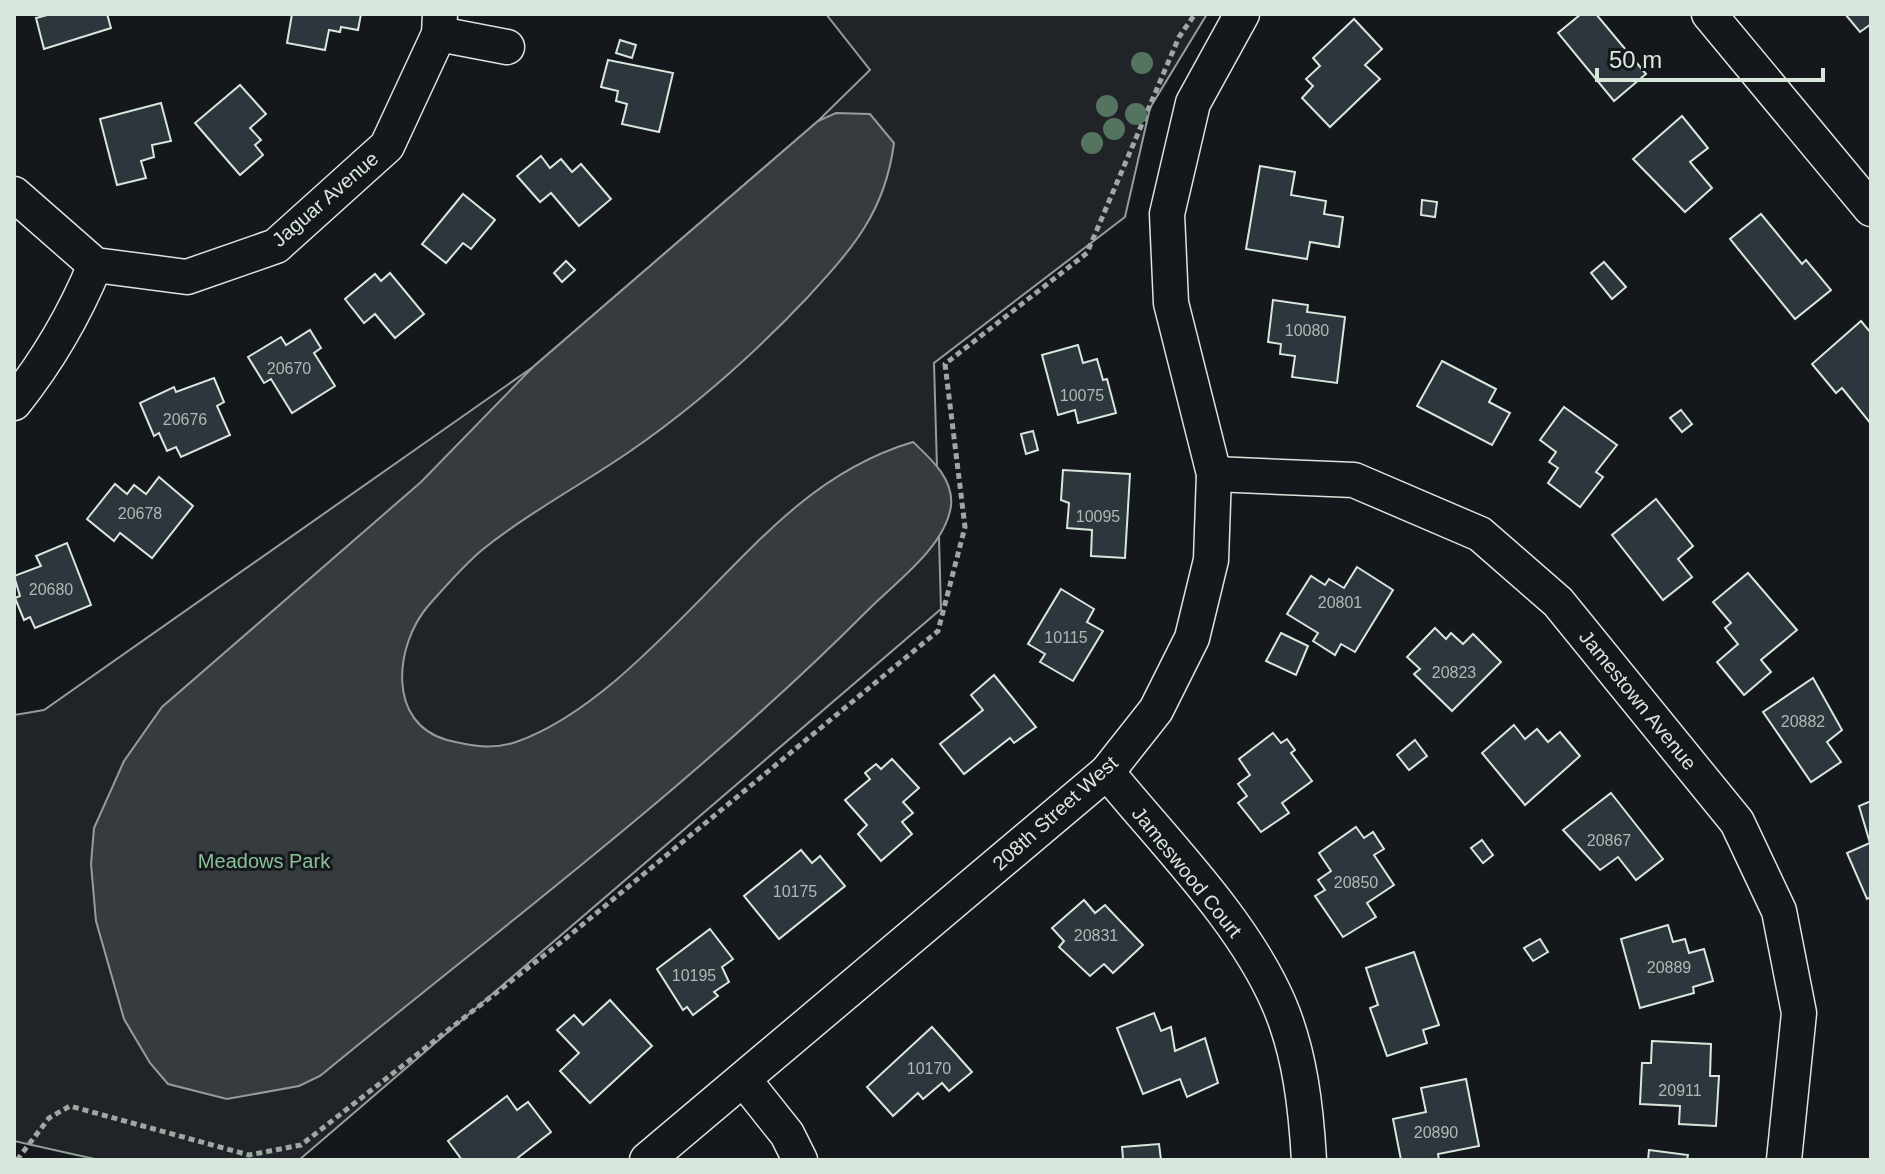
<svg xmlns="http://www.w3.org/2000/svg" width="1885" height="1174" font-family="Arial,sans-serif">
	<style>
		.green { fill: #202428; stroke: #939e99; stroke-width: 2 }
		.water { fill: #363b3e; stroke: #939e99; stroke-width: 2 }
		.building { fill: #2c363c; stroke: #d8e6dc; stroke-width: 2 }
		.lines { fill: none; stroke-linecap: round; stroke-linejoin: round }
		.minor-casing { stroke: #d8e6dc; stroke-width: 37 }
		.path { stroke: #9da8a2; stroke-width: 5; stroke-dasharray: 6 4; stroke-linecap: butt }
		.minor { stroke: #14181c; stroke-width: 34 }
		.tree { fill: #55745f }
		.labels { text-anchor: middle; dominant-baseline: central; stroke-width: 6; stroke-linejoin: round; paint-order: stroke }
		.number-label { font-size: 16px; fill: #adbab4 }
		.street-label { font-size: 20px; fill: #d8e6dc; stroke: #14181c }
		.park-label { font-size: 20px; fill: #8ac095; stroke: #14181c }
	</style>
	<rect width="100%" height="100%" fill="#14181c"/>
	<path class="green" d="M826 14H1207L1150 108 1125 217 934 363 941 609 299 1160H99L14 1141V715L44 710 533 367 818 121 870 70Z"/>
	<path class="water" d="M836 113 870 114 894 143C885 213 852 249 806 299 752 356 694 407 629 452 581 485 528 513 482 550 463 566 445 587 428 606 395 645 386 723 447 740 471 746 493 750 516 742 619 706 713 575 797 506 832 477 869 455 913 442 931 459 954 479 951 506 945 547 896 582 869 609 700 779 505 924 320 1076L299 1086 227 1099 168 1084 150 1063 124 1019 96 921 91 864 94 828 124 761 162 707 421 482 533 367 818 121Z"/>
	<g class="building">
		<path d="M51 14H107L111 28 44 49 36 18Z"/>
		<path d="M292 14H361L358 30 341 27 340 32 329 30 325 50 287 43Z"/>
		<path d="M1581 14H1596L1646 74 1614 101 1558 33Z"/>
		<path d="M1845 14H1871V24L1860 32Z"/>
		<path d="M1354 19 1382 49 1365 65 1380 79 1330 127 1302 98 1313 86 1306 79 1320 66 1313 58Z"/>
		<path d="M620 40 636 45 632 58 616 53Z"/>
		<path d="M608 60 673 73 659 132 622 124 627 104 616 101 618 91 601 87Z"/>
		<path d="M240 85 266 114 250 128 261 140 255 145 263 155 240 175 195 123Z"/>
		<path d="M161 103 171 141 152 145 154 157 141 161 146 178 117 185 100 119Z"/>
		<path d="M1682 116 1708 148 1690 162 1712 188 1685 212 1633 159Z"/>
		<path d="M541 156 550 168 561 159 572 172 581 164 611 199 579 226 551 193 540 202 517 176Z"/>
		<path d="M1260 166 1295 172 1291 195 1326 201 1324 214 1343 217 1339 247 1310 242 1307 259 1246 249Z"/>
		<path d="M463 194 495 220 471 249 463 243 446 263 422 244Z"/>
		<path d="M1422 200 1437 202 1435 217 1421 215Z"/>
		<path d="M1761 214 1802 264 1806 260 1831 290 1795 319 1730 239Z"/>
		<path d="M566 261 575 270 562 282 554 273Z"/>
		<path d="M1604 262 1626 287 1612 299 1591 273Z"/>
		<path d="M390 273 424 314 395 338 375 314 364 323 345 299 375 274 381 281Z"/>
		<path d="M1273 300 1308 305 1307 312 1345 317 1337 383 1292 377 1295 356 1280 354 1281 344 1268 342Z"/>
		<path d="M1861 321 1871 333V424L1842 388 1836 393 1812 364Z"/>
		<path d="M310 330 321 348 314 353 335 386 292 413 271 379 264 383 248 357 281 337 286 345Z"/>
		<path d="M1078 345 1083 363 1097 359 1103 380 1107 379 1116 413 1078 423 1075 410 1058 415 1042 355Z"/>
		<path d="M1442 361 1496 389 1489 402 1510 413 1492 445 1417 406Z"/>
		<path d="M214 378 224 402 217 406 230 435 181 457 176 447 167 451 159 433 154 436 140 403 174 387 176 392Z"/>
		<path d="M1564 407 1617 445 1596 472 1603 477 1580 507 1548 483 1558 468 1549 462 1556 452 1540 440Z"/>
		<path d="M1681 410 1692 424 1682 432 1670 418Z"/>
		<path d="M1033 431 1038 450 1026 454 1021 434Z"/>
		<path d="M1063 470 1130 474 1125 558 1091 556 1092 530 1067 528 1069 503 1061 500Z"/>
		<path d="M159 477 193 506 152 558 120 533 114 541 87 519 115 484 127 494 134 485 146 494Z"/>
		<path d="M1656 499 1693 546 1678 559 1692 577 1663 600 1612 535Z"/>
		<path d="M67 543 91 605 35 628 30 617 24 620 15 598 20 596 14 576 41 566 36 556Z"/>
		<path d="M1357 567 1393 590 1355 652 1341 644 1335 655 1313 641 1318 633 1287 614 1311 576 1325 585 1329 579 1344 588Z"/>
		<path d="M1748 573 1797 630 1761 660 1771 672 1744 695 1717 662 1738 644 1725 628 1731 623 1713 602Z"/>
		<path d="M1061 589 1094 609 1087 622 1103 631 1073 681 1040 662 1045 654 1028 644Z"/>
		<path d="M1435 628 1446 639 1451 633 1463 644 1473 634 1501 662 1452 711 1414 674 1420 669 1407 657Z"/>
		<path d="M1281 633 1308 646 1296 675 1266 661Z"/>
		<path d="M994 675 1036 727 1014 743 1010 738 964 774 940 744 983 710 971 695Z"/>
		<path d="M1813 678 1842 730 1827 742 1841 762 1811 782 1763 712Z"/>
		<path d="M1514 725 1525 739 1537 729 1548 742 1560 732 1580 756 1525 805 1482 753Z"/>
		<path d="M1273 733 1281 743 1287 739 1295 750 1291 753 1312 781 1282 803 1289 813 1261 832 1238 803 1247 796 1238 784 1250 775 1239 759Z"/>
		<path d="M1415 740 1427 756 1409 770 1397 755Z"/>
		<path d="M892 759 919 788 903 802 913 813 902 822 912 834 881 861 858 834 867 825 845 800 870 779 865 773 876 764 881 769Z"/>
		<path d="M1611 793 1663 859 1636 880 1618 857 1600 870 1563 830Z"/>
		<path d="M1871 801V897L1867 899 1847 853 1870 843 1859 806Z"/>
		<path d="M1356 827 1364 838 1373 832 1384 849 1374 855 1394 885 1367 903 1376 917 1343 937 1315 896 1325 890 1318 880 1331 871 1319 853Z"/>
		<path d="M1482 840 1493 855 1483 863 1471 848Z"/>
		<path d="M801 850 812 863 820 856 845 886 779 939 744 896Z"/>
		<path d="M1084 900 1095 913 1105 905 1143 945 1113 973 1104 964 1090 976 1059 947 1064 941 1052 928Z"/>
		<path d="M1668 925 1673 942 1685 939 1689 953 1704 949 1713 981 1693 987 1694 993 1640 1008 1621 939Z"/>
		<path d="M710 929 733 959 722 967 729 982 714 992 718 996 693 1015 687 1007 683 1010 657 969Z"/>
		<path d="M1540 939 1548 952 1533 961 1524 948Z"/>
		<path d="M1414 952 1439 1025 1423 1030 1427 1043 1387 1056 1370 1008 1378 1005 1366 968Z"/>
		<path d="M610 1000 652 1046 590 1103 560 1071 579 1053 557 1030 574 1015 583 1025Z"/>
		<path d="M1154 1013 1161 1031 1171 1027 1175 1051 1205 1038 1218 1083 1187 1097 1180 1079 1143 1094 1117 1028Z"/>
		<path d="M932 1027 972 1072 949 1091 942 1083 923 1099 918 1093 893 1116 867 1087Z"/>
		<path d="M1652 1041 1711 1044 1710 1076H1719L1716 1126 1679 1124 1680 1106 1640 1104 1642 1063H1651Z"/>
		<path d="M1466 1079 1479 1146 1438 1154 1439 1160H1401L1393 1119 1426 1112 1421 1088Z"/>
		<path d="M507 1096 517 1110 528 1102 551 1132 515 1160H462L448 1141Z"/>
		<path d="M1159 1144 1161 1160H1116L1123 1159 1122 1147Z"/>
		<path d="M1649 1150 1688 1155 1687 1160H1648Z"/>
	</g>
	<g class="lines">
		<g class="minor-casing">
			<g id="minor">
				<path d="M1709 14 1871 209"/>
				<path d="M439 34 507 47"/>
				<path d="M14 194 95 265 187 277 276 246 387 146 439 34 440 14"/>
				<path d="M14 403C49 359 74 316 95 265"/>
				<path d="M1214 474 1354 480 1480 534 1558 602 1737 822 1779 911 1799 1013 1784 1160"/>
				<path d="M1107 772C1164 842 1243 920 1279 1004 1300 1053 1306 1108 1309 1160"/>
				<path d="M744 1080 787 1134 800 1160"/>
				<path d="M647 1160 1107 772 1156 710 1192 638 1211 560 1214 474 1171 303 1167 214 1193 103 1242 14"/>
			</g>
		</g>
		<path class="path" d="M17 1160 49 1118 70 1106 249 1155 301 1145 565 939 938 631 965 527 945 364 1087 253 1179 37 1195 14"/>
		<use href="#minor" class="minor"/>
	</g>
	<g class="tree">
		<circle cx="1142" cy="63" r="11"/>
		<circle cx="1107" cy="106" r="11"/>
		<circle cx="1136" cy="114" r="11"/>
		<circle cx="1114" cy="129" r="11"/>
		<circle cx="1092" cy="143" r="11"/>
	</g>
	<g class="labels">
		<g class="number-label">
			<text x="1307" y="330">10080</text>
			<text x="289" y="368">20670</text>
			<text x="1082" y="395">10075</text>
			<text x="185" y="419">20676</text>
			<text x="140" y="513">20678</text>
			<text x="1098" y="516">10095</text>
			<text x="51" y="589">20680</text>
			<text x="1340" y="602">20801</text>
			<text x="1066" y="637">10115</text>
			<text x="1454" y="672">20823</text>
			<text x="1803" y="721">20882</text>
			<text x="1609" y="840">20867</text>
			<text x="1356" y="882">20850</text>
			<text x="795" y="891">10175</text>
			<text x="1096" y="935">20831</text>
			<text x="1669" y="967">20889</text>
			<text x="694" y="975">10195</text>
			<text x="929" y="1068">10170</text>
			<text x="1680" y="1090">20911</text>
			<text x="1436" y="1132">20890</text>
		</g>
		<g class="street-label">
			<text transform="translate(325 199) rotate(-41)">Jaguar Avenue</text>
			<text transform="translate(1638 700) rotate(51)">Jamestown Avenue</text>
			<text transform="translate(1055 813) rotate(-42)">208th Street West</text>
			<text transform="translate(1187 872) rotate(51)">Jameswood Court</text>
		</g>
		<g class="park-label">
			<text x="264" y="861">Meadows Park</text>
		</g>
	</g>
	<rect width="1885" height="1174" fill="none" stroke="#d8e6dc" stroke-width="32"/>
	<path d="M1597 68v12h226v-12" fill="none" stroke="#d8e6dc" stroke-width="4"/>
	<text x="1609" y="68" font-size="24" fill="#d8e6dc" stroke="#14181c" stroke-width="6" paint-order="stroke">50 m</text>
</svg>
